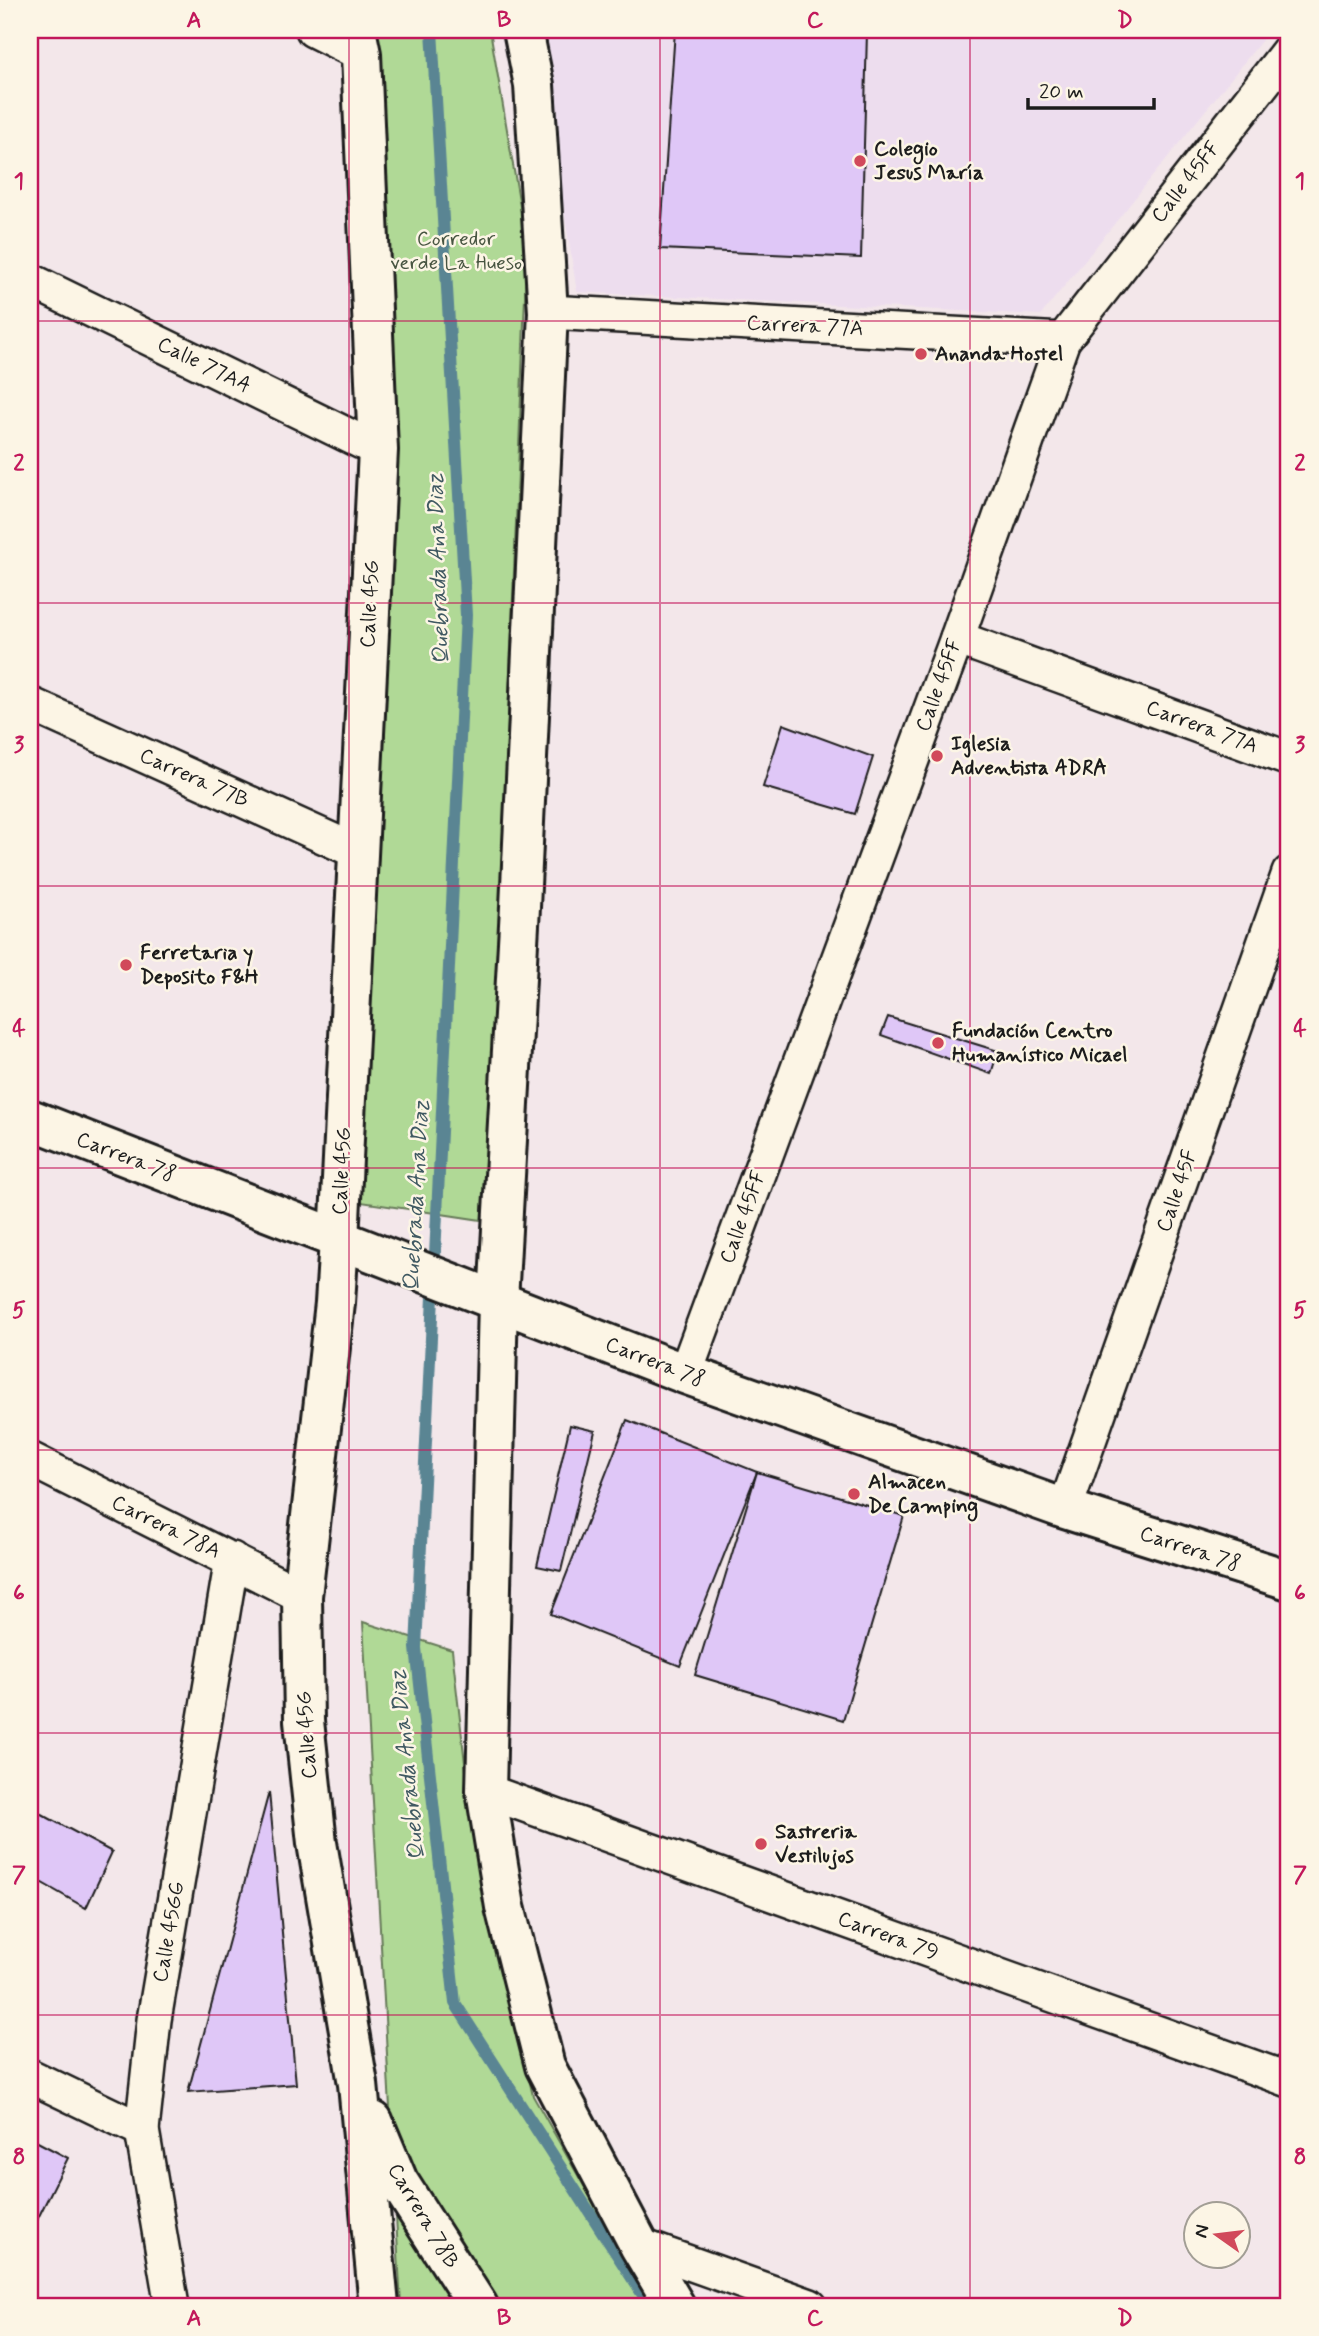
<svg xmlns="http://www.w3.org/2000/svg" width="1319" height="2336" font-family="Mynerve,sans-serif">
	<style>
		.built { fill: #edddee }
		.green { fill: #b0d996; stroke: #667a59; stroke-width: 2 }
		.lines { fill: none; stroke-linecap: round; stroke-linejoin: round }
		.stream { stroke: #5a8593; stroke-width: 12 }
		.building { fill: #dfc7f7; stroke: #1c1c1c; stroke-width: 2 }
		.minor-casing { stroke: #1c1c1c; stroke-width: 38 }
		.tertiary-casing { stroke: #1c1c1c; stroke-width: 44 }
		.minor { stroke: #fcf5e5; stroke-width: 33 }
		.tertiary { stroke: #fcf5e5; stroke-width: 38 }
		.grid { fill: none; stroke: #c2185b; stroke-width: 2; stroke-opacity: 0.55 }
		.poi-dot { fill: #d1495b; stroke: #fcf5e5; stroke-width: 2.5 }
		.labels { text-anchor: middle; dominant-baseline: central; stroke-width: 5; stroke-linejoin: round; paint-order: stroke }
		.poi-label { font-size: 21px; font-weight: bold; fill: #1c1c1c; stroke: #fcf5e5; text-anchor: start }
		.street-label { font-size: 21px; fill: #1c1c1c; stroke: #fcf5e5 }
		.park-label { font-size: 21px; fill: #485541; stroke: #fcf5e5 }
		.water-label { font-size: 23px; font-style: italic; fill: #405962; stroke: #fcf5e5 }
		.neatline { fill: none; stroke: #c2185b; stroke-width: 2.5 }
		.grid-label { font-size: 23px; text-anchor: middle; font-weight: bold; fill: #c2185b }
	</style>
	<rect width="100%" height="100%" fill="#f3e7ea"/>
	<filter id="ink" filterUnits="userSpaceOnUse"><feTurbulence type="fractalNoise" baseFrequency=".0143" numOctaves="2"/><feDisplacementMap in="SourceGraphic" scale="14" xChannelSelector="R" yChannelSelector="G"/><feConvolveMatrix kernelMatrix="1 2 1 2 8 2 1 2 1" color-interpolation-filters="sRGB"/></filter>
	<g filter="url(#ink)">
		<path class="built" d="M535 30H1270L1041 315 577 292Z"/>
		<g class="green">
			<path d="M374 30H490L527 247 488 1221 361 1202 392 450Z"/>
			<path d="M363 1622 452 1650 475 1850 533 2096 652 2306H401Z"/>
		</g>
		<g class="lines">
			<path class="stream" d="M432 30 466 615 416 1648 455 2003 650 2306"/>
		</g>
		<g class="building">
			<path d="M675 30 867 32 861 258 660 249Z"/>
			<path d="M783 724 873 757 855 814 763 787Z"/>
			<path d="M888 1017 998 1051 991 1074 881 1035Z"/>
			<path d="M627 1420 757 1472 680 1666 551 1614Z"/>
			<path d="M570 1425 595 1431 561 1571 537 1566Z"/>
			<path d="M757 1472 904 1516 843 1720 695 1675Z"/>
			<path d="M269 1792 296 2084 188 2092Z"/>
			<path d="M30 1808 112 1852 86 1908 30 1876Z"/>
			<path d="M30 2138 68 2158 37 2220 30 2216Z"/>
		</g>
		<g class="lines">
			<g class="minor-casing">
				<g id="minor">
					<path d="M313 30 361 54"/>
					<path d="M30 280 378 450"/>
					<path d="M548 312 1063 340"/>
					<path d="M957 638 1289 759"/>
					<path d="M30 704 358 852"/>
					<path d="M685 1374 957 638 1063 340 1289 50"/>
					<path d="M30 1459 302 1596"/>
					<path d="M1065 1509 1289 873"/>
					<path d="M486 1791 1289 2080"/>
					<path d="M30 2076 142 2130"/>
					<path d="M639 2245 810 2306"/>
					<path d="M172 2306 142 2130 154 2020 232 1559"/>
				</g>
			</g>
			<g class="tertiary-casing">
				<g id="tertiary">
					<path d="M356 30 361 54 378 450 339 1240 335 1303 302 1596 304 1721 317 1843 358 2084 379 2306"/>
					<path d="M523 30 534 85 548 312 520 907 498 1301 486 1791 505 1907 545 2066 639 2245 675 2306"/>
					<path d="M30 1119 685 1374 1065 1509 1289 1580"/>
					<path d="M373 2121 398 2181 478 2306"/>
				</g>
			</g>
			<use href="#minor" class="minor"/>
			<use href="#tertiary" class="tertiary"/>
		</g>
	</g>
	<path class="grid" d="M349 30V2306M660 30V2306M970 30V2306M30 321H1289M30 603H1289M30 886H1289M30 1168H1289M30 1450H1289M30 1733H1289M30 2015H1289"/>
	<g class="poi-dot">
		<circle cx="860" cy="161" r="7"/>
		<circle cx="921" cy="354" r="7"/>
		<circle cx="937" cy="756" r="7"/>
		<circle cx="126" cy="965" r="7"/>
		<circle cx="938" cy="1043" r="7"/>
		<circle cx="854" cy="1494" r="7"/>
		<circle cx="761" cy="1844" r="7"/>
	</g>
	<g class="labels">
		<g class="poi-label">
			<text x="874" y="149">Colegio<tspan x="874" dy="24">Jesus María</tspan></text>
			<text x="935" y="354">Ananda Hostel</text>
			<text x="951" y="744">Iglesia<tspan x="951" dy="24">Adventista ADRA</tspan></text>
			<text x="140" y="953">Ferretaria y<tspan x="140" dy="24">Deposito F&amp;H</tspan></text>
			<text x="952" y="1031">Fundación Centro<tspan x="952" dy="24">Humanístico Micael</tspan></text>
			<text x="868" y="1482">Almacen<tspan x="868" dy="24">De Camping</tspan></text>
			<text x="775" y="1832">Sastreria<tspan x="775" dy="24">Vestilujos</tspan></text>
		</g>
		<g class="street-label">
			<text transform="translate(1186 182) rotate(-52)">Calle 45FF</text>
			<text transform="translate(805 326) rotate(3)">Carrera 77A</text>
			<text transform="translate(204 365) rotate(26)">Calle 77AA</text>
			<text transform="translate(370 604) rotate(-87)">Calle 45G</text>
			<text transform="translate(939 685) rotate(-70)">Calle 45FF</text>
			<text transform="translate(1202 727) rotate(20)">Carrera 77A</text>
			<text transform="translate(194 778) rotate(24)">Carrera 77B</text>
			<text transform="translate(126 1157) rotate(21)">Carrera 78</text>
			<text transform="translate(342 1171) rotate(-87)">Calle 45G</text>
			<text transform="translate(1177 1191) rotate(-71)">Calle 45F</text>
			<text transform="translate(743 1217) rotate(-70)">Calle 45FF</text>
			<text transform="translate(655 1362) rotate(21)">Carrera 78</text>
			<text transform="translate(166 1527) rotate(26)">Carrera 78A</text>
			<text transform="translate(1190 1549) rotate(18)">Carrera 78</text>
			<text transform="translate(307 1735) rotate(-94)">Calle 45G</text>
			<text transform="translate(169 1932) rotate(-80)">Calle 45GG</text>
			<text transform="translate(888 1936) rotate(20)">Carrera 79</text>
			<text transform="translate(423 2216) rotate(59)">Carrera 78B</text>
		</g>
		<g class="park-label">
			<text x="456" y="239">Corredor<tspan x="456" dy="24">verde La Hueso</tspan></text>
		</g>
		<g class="water-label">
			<text transform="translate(439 569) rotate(-92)">Quebrada Ana Diaz</text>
			<text transform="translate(417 1196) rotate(-87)">Quebrada Ana Diaz</text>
			<text transform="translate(408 1765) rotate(-96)">Quebrada Ana Diaz</text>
		</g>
	</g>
	<rect width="1319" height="2336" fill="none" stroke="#fcf5e5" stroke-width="77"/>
	<g transform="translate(1217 2235) rotate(284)"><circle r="33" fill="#fcf5e5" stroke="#a29e95" stroke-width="2"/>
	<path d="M0-5L12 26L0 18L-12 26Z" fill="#d1495b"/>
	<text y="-10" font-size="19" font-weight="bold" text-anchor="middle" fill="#1c1c1c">N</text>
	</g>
	<path d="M1028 98v10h126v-10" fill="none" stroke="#1c1c1c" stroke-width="3.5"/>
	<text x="1039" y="98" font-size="21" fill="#1c1c1c" stroke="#fcf5e5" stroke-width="5" paint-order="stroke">20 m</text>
	<rect x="38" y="38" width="1242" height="2260" class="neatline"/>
	<g class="grid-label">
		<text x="194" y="27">A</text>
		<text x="504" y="27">B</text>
		<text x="815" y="27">C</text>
		<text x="1125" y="27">D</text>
		<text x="19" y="188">1</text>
		<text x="1300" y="188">1</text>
		<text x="19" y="470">2</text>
		<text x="1300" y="470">2</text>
		<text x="19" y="752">3</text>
		<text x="1300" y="752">3</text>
		<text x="19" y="1035">4</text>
		<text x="1300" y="1035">4</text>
		<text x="19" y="1317">5</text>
		<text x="1300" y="1317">5</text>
		<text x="19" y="1600">6</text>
		<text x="1300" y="1600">6</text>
		<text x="19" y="1882">7</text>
		<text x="1300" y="1882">7</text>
		<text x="19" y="2164">8</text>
		<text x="1300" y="2164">8</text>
		<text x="194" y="2325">A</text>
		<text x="504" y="2325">B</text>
		<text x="815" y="2325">C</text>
		<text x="1125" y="2325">D</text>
	</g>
</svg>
